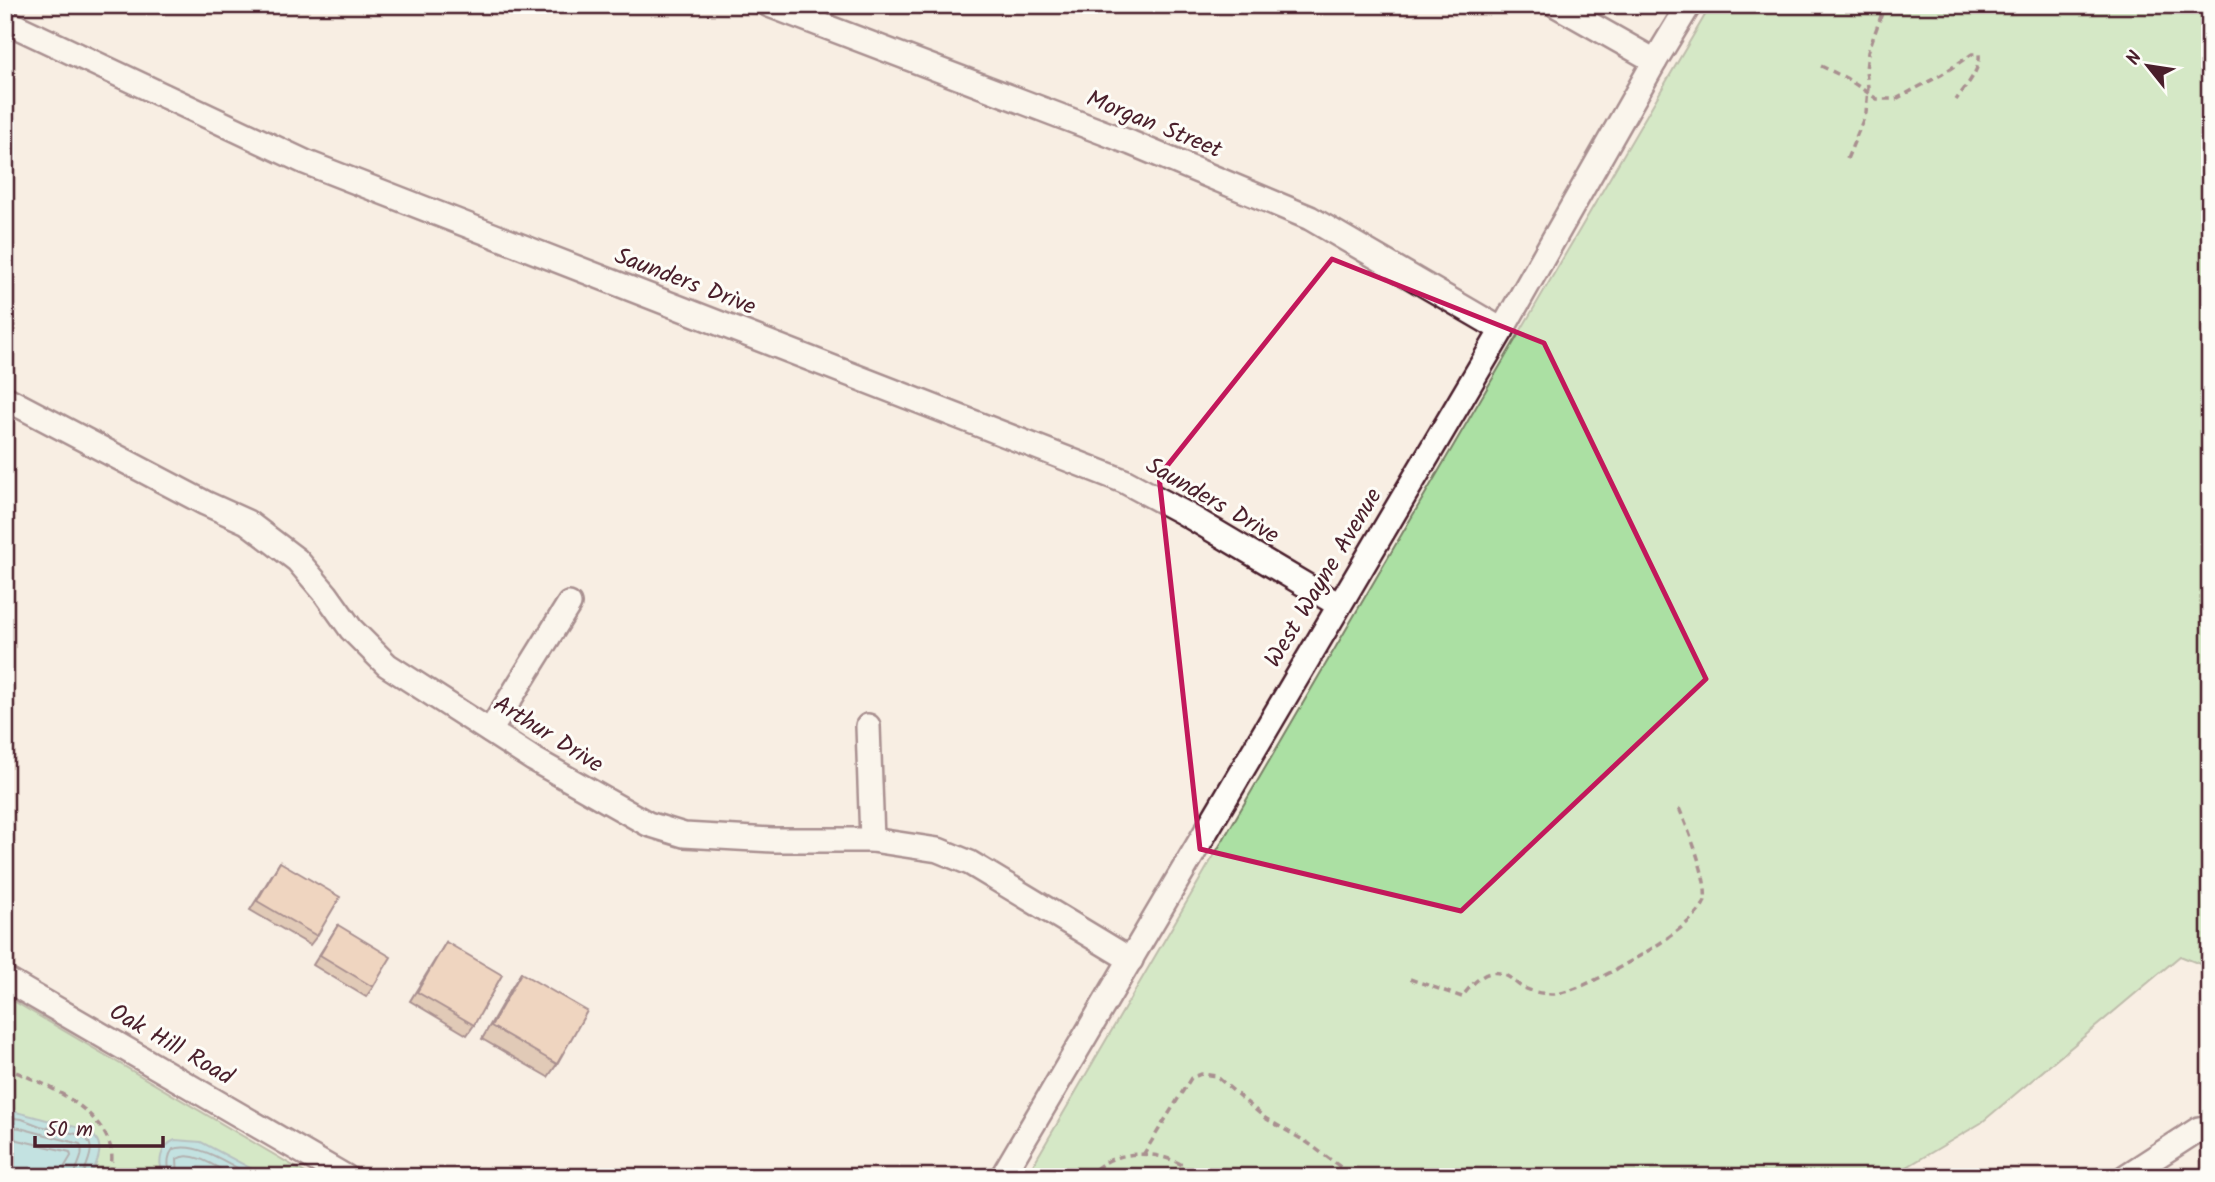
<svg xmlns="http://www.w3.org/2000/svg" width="2215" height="1182" font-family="Kalam,sans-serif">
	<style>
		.green { fill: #abe0a3; stroke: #7a8067; stroke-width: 2 }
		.water { fill: #83d3dd; stroke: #6c8b96; stroke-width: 2 }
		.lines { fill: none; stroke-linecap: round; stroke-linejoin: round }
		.shore { stroke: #616772; stroke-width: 2 }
		.minor-casing { stroke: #4a1f2b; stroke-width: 28 }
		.path { stroke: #4a1f2b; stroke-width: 3.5; stroke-dasharray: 7 5; stroke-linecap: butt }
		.minor { stroke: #fdfcf7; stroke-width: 23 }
		.wall { fill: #c59d80; stroke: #4a1f2b; stroke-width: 2 }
		.building { fill: #e5b695; stroke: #4a1f2b; stroke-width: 2 }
		.marked { fill: none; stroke: #c2185b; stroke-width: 5; stroke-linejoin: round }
		.labels { text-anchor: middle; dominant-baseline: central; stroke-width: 6; stroke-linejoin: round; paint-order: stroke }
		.street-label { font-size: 24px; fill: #4a1f2b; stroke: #fdfcf7 }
	</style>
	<rect width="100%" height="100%" fill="#f8eee3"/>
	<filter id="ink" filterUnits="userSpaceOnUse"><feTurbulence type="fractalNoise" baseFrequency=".0143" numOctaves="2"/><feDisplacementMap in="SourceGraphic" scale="14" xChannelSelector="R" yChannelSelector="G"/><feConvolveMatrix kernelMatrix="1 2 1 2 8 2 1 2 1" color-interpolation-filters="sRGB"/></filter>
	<g filter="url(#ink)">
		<g class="green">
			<path d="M1711 5H2210V968L2180 956 1981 1123 1890 1177H1026Z"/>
			<path d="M5 996 312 1177H5Z"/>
		</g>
		<g class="water">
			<path d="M5 1110C19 1112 30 1116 43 1119 76 1128 120 1128 89 1177H5Z"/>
			<path d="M175 1140 201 1142 267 1177H164C157 1163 160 1146 175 1140Z"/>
		</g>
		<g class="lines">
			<g class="shore">
				<path d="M5 1117 22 1119 40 1126 81 1135C100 1146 86 1161 83 1177"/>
				<path d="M5 1126 20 1128 80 1144C86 1156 75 1165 75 1177"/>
				<path d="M5 1137 70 1152 71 1156 65 1166 64 1177"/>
				<path d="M169 1177C169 1166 166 1158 173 1149 197 1141 231 1165 253 1177"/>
				<path d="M178 1177 177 1159C193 1149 219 1169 234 1177"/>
			</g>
			<g class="minor-casing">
				<g id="minor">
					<path d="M769 5 1131 143 1310 218 1502 330"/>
					<path d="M1556 5 1655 61"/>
					<path d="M5 21 305 162 1124 481 1184 513 1339 605"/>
					<path d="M5 398 205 503 247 522 297 560 326 594 351 629 387 665 533 759 648 824 684 835 773 840H872L938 850 970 863 1131 960"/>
					<path d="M868 726 872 840"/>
					<path d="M490 731 569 604"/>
					<path d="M5 979 346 1177"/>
					<path d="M1002 1177 1502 330 1655 61 1689 5"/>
					<path d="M2125 1177 2199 1129 2210 1127"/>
				</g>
			</g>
			<g class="path">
				<path d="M1821 66 1846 78 1877 99H1896L1941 75 1972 54H1979C1981 70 1965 87 1956 100"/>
				<path d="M1847 159 1866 113 1868 87 1866 70 1868 52 1885 5"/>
				<path d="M1410 979 1462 997C1472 984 1486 966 1505 975 1512 978 1516 984 1522 987 1532 992 1543 994 1554 994 1581 994 1700 927 1705 900 1708 878 1688 829 1679 808"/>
				<path d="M5 1068C41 1081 101 1107 111 1149 113 1158 111 1168 110 1177"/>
				<path d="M1143 1155 1191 1078 1201 1074 1216 1076 1265 1118 1308 1143 1354 1177"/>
				<path d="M1087 1177C1095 1168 1107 1160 1119 1157 1142 1150 1181 1156 1195 1177"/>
			</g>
			<use href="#minor" class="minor"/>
		</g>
		<g class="wall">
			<path d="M280 862 317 936 310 945 250 910Z"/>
			<path d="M338 925 373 987 366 997 313 965Z"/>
			<path d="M446 942 474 1025 467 1035 410 1001Z"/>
			<path d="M521 973 557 1064 548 1077 482 1039 512 987Z"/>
		</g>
		<g class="building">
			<path d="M280 862 340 897 317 936 257 901Z"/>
			<path d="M338 925 391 957 373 987 320 955Z"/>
			<path d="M446 942 502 975 474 1025 417 992Z"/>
			<path d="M521 973 587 1011 557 1064 491 1026Z"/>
		</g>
	</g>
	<path d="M0 0H2215V1182H0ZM1332 259 1544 343 1706 679 1461 911 1200 849 1159 476Z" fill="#f8eee3" fill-opacity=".55" fill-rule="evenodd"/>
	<path class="marked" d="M1332 259 1544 343 1706 679 1461 911 1200 849 1159 476Z"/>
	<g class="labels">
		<g class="street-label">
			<text transform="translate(1154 125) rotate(22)">Morgan Street</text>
			<text transform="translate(685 282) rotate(21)">Saunders Drive</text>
			<text transform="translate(1212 501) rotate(30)">Saunders Drive</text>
			<text transform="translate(1324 578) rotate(-59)">West Wayne Avenue</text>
			<text transform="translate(548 735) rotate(32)">Arthur Drive</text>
			<text transform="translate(171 1045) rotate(30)">Oak Hill Road</text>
		</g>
	</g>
	<rect width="2215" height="1182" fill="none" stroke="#fdfcf7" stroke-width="28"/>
	<rect x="14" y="14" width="2187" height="1154" fill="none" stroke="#4a1f2b" stroke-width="2.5" filter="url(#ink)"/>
	<g transform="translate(2148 66) rotate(300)" stroke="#fdfcf7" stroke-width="5" paint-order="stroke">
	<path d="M0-5L12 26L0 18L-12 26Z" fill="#4a1f2b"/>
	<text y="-10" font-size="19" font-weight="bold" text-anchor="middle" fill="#4a1f2b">N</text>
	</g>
	<path d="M35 1136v10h128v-10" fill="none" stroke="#4a1f2b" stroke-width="3.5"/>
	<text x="46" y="1136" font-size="21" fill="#4a1f2b" stroke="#fdfcf7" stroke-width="5" paint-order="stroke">50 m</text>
</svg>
